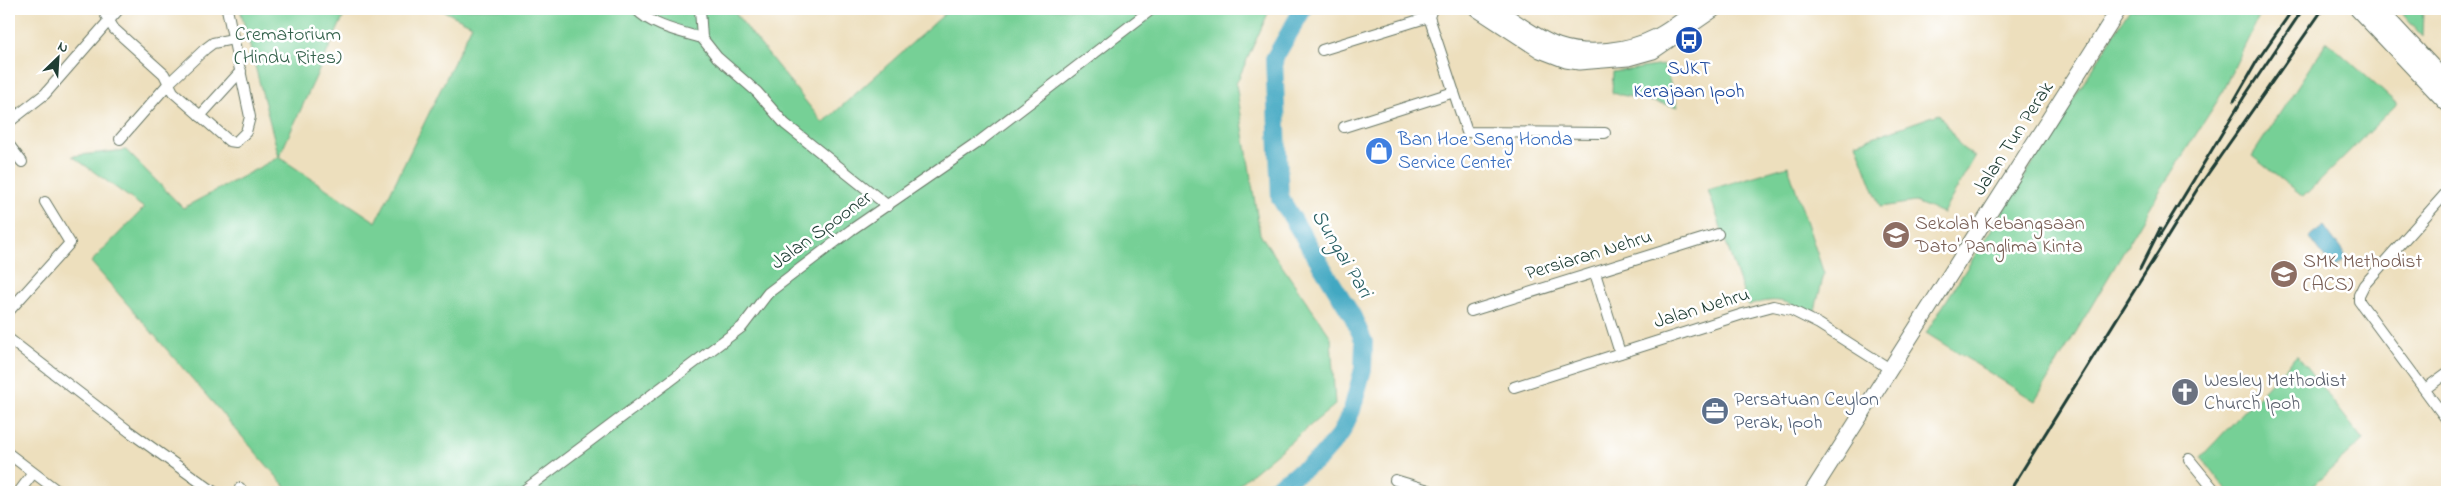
<svg xmlns="http://www.w3.org/2000/svg" width="2456" height="501" font-family="'Indie Flower',sans-serif">
	<style>
		.green { fill: #76d096; stroke: #4a8665 }
		.water { fill: #42a8c2; stroke: #30727b }
		.lines { fill: none; stroke-linecap: round; stroke-linejoin: round }
		.river { stroke: #42a8c2; stroke-width: 18 }
		.minor-casing { stroke: #677664; stroke-width: 12 }
		.secondary-casing { stroke: #677664; stroke-width: 17 }
		.primary-casing { stroke: #677664; stroke-width: 18 }
		.minor { stroke: #fff; stroke-width: 10 }
		.secondary { stroke: #fff; stroke-width: 15 }
		.primary { stroke: #fff; stroke-width: 16 }
		.rail { stroke: #1f3d34; stroke-width: 3 }
		.labels { text-anchor: middle; dominant-baseline: central; stroke-width: 5; stroke-linejoin: round; paint-order: stroke }
		.park-label { font-size: 20px; fill: #35624c; stroke: #fff }
		.transit-label { font-size: 20px; fill: #164399; stroke: #fff }
		.street-label { font-size: 20px; fill: #1f3d34; stroke: #fff }
		.shop-label { font-size: 20px; fill: #366cbe; stroke: #fff; text-anchor: start }
		.education-label { font-size: 20px; fill: #785e54; stroke: #fff; text-anchor: start }
		.worship-label { font-size: 20px; fill: #5b616d; stroke: #fff; text-anchor: start }
		.service-label { font-size: 20px; fill: #4e5e75; stroke: #fff; text-anchor: start }
		.water-label { font-size: 21px; font-style: italic; fill: #2b6266; stroke: #fff }
	</style>
	<rect width="100%" height="100%" fill="#fff"/>
	<filter id="ink" filterUnits="userSpaceOnUse"><feTurbulence type="fractalNoise" baseFrequency=".02" numOctaves="2"/><feDisplacementMap in="SourceGraphic" scale="10" xChannelSelector="R" yChannelSelector="G"/><feConvolveMatrix kernelMatrix="1 2 1 2 8 2 1 2 1" color-interpolation-filters="sRGB"/></filter>
	<filter id="wash" filterUnits="userSpaceOnUse"><feTurbulence type="fractalNoise" baseFrequency=".0096" numOctaves="4" result="noise"/><feDisplacementMap in="SourceGraphic" scale="20" xChannelSelector="R" yChannelSelector="G"/><feGaussianBlur stdDeviation="1.12" result="paint"/><feColorMatrix in="noise" values="0 0 0 0 0 0 0 0 0 0 0 0 0 0 0 0 0 1.4 0 .05"/><feComposite in="paint" operator="in"/></filter>
	<g filter="url(#wash)">
		<rect width="100%" height="100%" fill="#eddfbd"/>
		<g class="green">
			<path d="M240 9H347L279 157 376 222 472 25 440 9H732L823 123 950 9H1270L1236 84 1260 234 1331 337 1335 405 1230 492H290L91 262 144 208 72 156 126 150 183 208 279 157Z"/>
			<path d="M2130 9H2263L2218 100 2161 189 2035 401 1926 333Z"/>
			<path d="M2398 9H2423L2422 36Z"/>
			<path d="M2327 41 2397 104 2303 197 2252 156Z"/>
			<path d="M1664 65 1678 107 1612 93 1613 72Z"/>
			<path d="M1939 114 1961 147 1975 157 1943 213 1915 202 1880 207 1856 143Z"/>
			<path d="M1788 166 1824 274 1814 314C1785 301 1778 296 1748 306L1708 190Z"/>
			<path d="M2297 355 2363 440 2306 492H2228L2201 457Z"/>
		</g>
		<path class="water" d="M2324 226 2347 258 2333 269 2309 237Z"/>
		<g class="lines">
			<path class="river" d="M1269 492 1319 459 1340 435 1352 410 1363 369 1364 342 1353 317 1280 198 1274 59 1303 9"/>
		</g>
	</g>
	<g filter="url(#ink)">
		<g class="lines">
			<g class="minor-casing">
				<g id="minor">
					<path d="M102 9 114 29 164 74 173 92 229 141 236 142 246 132 250 117 227 9"/>
					<path d="M636 9C651 26 681 32 702 38"/>
					<path d="M700 9 702 38 717 57 757 92 785 124 888 206"/>
					<path d="M1432 9 1429 17 1467 132 1605 133"/>
					<path d="M1322 50 1429 17"/>
					<path d="M200 116 241 71"/>
					<path d="M9 122 45 94 119 9"/>
					<path d="M1344 127 1454 92"/>
					<path d="M120 139 169 83 205 49 213 43 233 39"/>
					<path d="M9 145 22 162"/>
					<path d="M2447 192 2364 285 2359 295V301L2447 420"/>
					<path d="M1595 273 1620 353"/>
					<path d="M9 311 70 243 45 202"/>
					<path d="M1471 311 1718 234"/>
					<path d="M9 339 130 432 214 492"/>
					<path d="M1514 387 1743 314 1773 306 1791 310 1819 324 1890 369"/>
					<path d="M2425 389 2447 373"/>
					<path d="M9 454 59 492"/>
					<path d="M2189 459 2216 492"/>
					<path d="M1395 480 1435 492"/>
					<path d="M240 488 243 492"/>
					<path d="M19 492 33 473"/>
					<path d="M522 492 742 327 768 293 851 230 976 144 1152 9"/>
				</g>
			</g>
			<g class="secondary-casing">
				<g id="secondary">
					<path d="M1477 9 1540 50 1566 60 1579 62 1628 58 1653 51 1714 9"/>
					<path d="M1496 9C1515 21 1536 38 1558 46 1587 56 1629 51 1656 37 1670 30 1684 19 1697 9"/>
					<path d="M1812 492 2119 9"/>
				</g>
			</g>
			<g class="primary-casing">
				<g id="primary">
					<path d="M2358 9 2447 103"/>
					<path d="M2378 9 2447 83"/>
				</g>
			</g>
			<use href="#minor" class="minor"/>
			<use href="#secondary" class="secondary"/>
			<use href="#primary" class="primary"/>
			<g class="rail">
				<path d="M2234 101 2257 61 2293 9"/>
				<path d="M2159 237 2244 97 2303 9"/>
				<path d="M2140 269 2160 229"/>
				<path d="M2009 492 2198 188 2323 9"/>
			</g>
		</g>
	</g>
	<defs>
		<g id="bus-disc" transform="scale(1.4375)"><circle r="9.5" fill="#1a4fb4" stroke="#fff"/><path d="M-5-6H5V4H4V6H2V4H-2V6H-4V4H-5ZM-3.5-4V0h7V-4ZM-3.5 1.2v1.5H-2V1.2ZM2 1.2v1.5H3.5V1.2Z" fill="#fff"/></g>
		<g id="shop-disc" transform="scale(1.4375)"><circle r="9.5" fill="#3f7fe0" stroke="#fff"/><path d="M-5-2.5h2.3a2.7 3.5 0 0 1 5.4 0H5L5.5 6h-11ZM-1.5-2.5h3a1.5 2.3 0 0 0-3 0Z" fill="#fff"/></g>
		<g id="school-disc" transform="scale(1.4375)"><circle r="9.5" fill="#8d6e63" stroke="#fff"/><path d="M0-5L7-2L0 1L-7-2ZM-4 1L0 2.5L4 1V4Q0 6-4 4Z" fill="#fff"/></g>
		<g id="church-disc" transform="scale(1.4375)"><circle r="9.5" fill="#6b7280" stroke="#fff"/><path d="M-1.2-6h2.4v3.5h3.3v2.4h-3.3V6h-2.4V-.1h-3.3v-2.4h3.3Z" fill="#fff"/></g>
		<g id="office-disc" transform="scale(1.4375)"><circle r="9.5" fill="#5c6f8a" stroke="#fff"/><path d="M-6-3h4V-5.5h4V-3h4V5H-6ZM-1-4.5V-3h2v-1.5ZM-6 0V1H6V0Z" fill="#fff"/></g>
	</defs>
	<g fill-rule="evenodd">
		<use href="#bus-disc" x="1689" y="40"/>
		<use href="#shop-disc" x="1379" y="151"/>
		<use href="#school-disc" x="1896" y="235"/>
		<use href="#school-disc" x="2284" y="274"/>
		<use href="#church-disc" x="2185" y="392"/>
		<use href="#office-disc" x="1715" y="411"/>
	</g>
	<g class="labels">
		<g class="park-label">
			<text x="288" y="35">Crematorium<tspan x="288" dy="23">(Hindu Rites)</tspan></text>
		</g>
		<g class="transit-label">
			<text x="1689" y="69">SJKT<tspan x="1689" dy="23">Kerajaan Ipoh</tspan></text>
		</g>
		<g class="street-label">
			<text transform="translate(2014 139) rotate(-57)">Jalan Tun Perak</text>
			<text transform="translate(822 231) rotate(-36)">Jalan Spooner</text>
			<text transform="translate(1589 256) rotate(-17)">Persiaran Nehru</text>
			<text transform="translate(1702 309) rotate(-17)">Jalan Nehru</text>
		</g>
		<g class="shop-label">
			<text x="1398" y="140">Ban Hoe Seng Honda<tspan x="1398" dy="23">Service Center</tspan></text>
		</g>
		<g class="education-label">
			<text x="1915" y="224">Sekolah Kebangsaan<tspan x="1915" dy="23">Dato' Panglima Kinta</tspan></text>
			<text x="2303" y="262">SMK Methodist<tspan x="2303" dy="23">(ACS)</tspan></text>
		</g>
		<g class="worship-label">
			<text x="2204" y="381">Wesley Methodist<tspan x="2204" dy="23">Church Ipoh</tspan></text>
		</g>
		<g class="service-label">
			<text x="1734" y="400">Persatuan Ceylon<tspan x="1734" dy="23">Perak, Ipoh</tspan></text>
		</g>
		<g class="water-label">
			<text transform="translate(1341 254) rotate(59)">Sungai Pari</text>
		</g>
	</g>
	<rect width="2456" height="501" fill="none" stroke="#fff" stroke-width="30"/>
	<g transform="translate(58 58) rotate(25)" stroke="#ffffff" stroke-width="4" paint-order="stroke">
	<path d="M0-4L9 19L0 12L-9 19Z" fill="#1f3d34"/>
	<text y="-8" font-size="14" font-weight="bold" text-anchor="middle" fill="#1f3d34">N</text>
	</g>
</svg>
